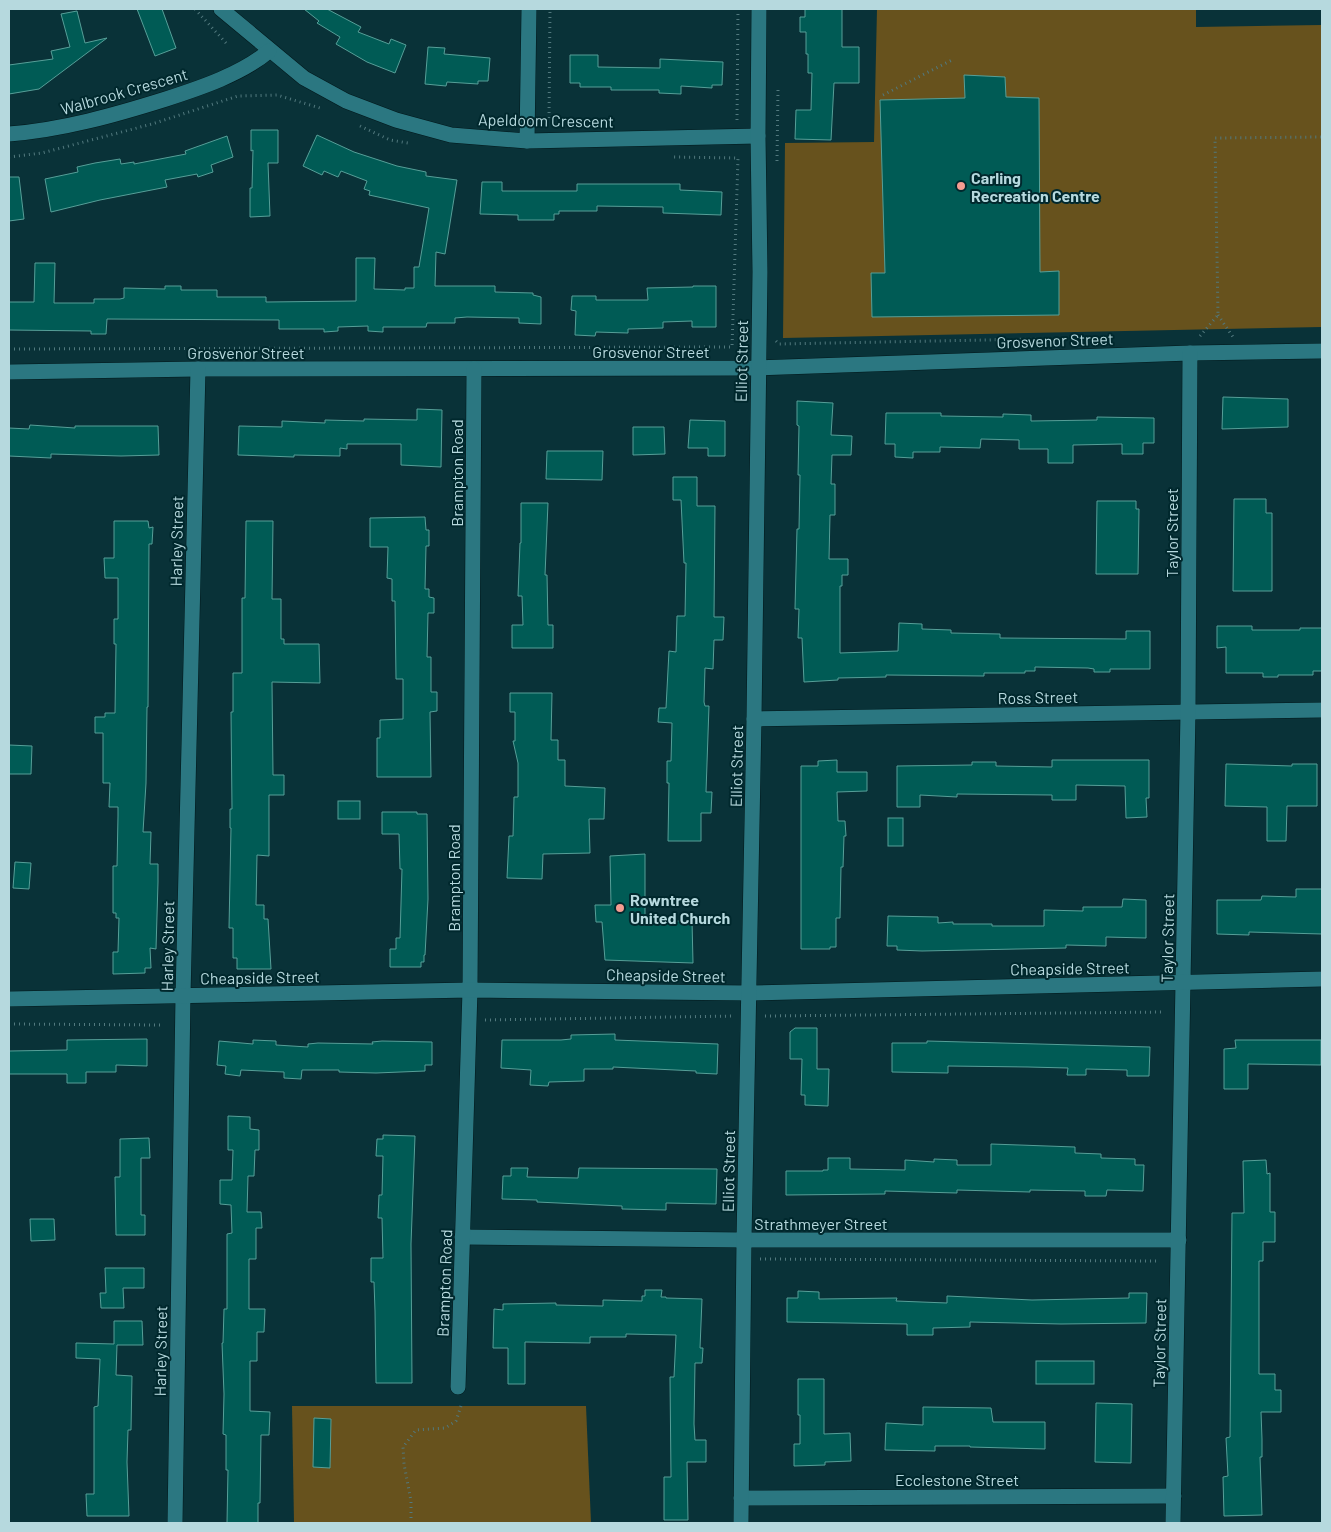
<svg xmlns="http://www.w3.org/2000/svg" width="1331" height="1532" font-family="Barlow,sans-serif">
	<style>
		.green { fill: #67521d }
		.building { fill: #005b55; stroke: #569f98 }
		.lines { fill: none; stroke-linecap: round; stroke-linejoin: round }
		.minor-casing { stroke: #02181b; stroke-width: 16 }
		.tertiary-casing { stroke: #02181b; stroke-width: 16 }
		.path { stroke: #52797e; stroke-width: 3; stroke-dasharray: 1 4; stroke-linecap: butt }
		.minor { stroke: #2b7781; stroke-width: 15 }
		.tertiary { stroke: #2b7781; stroke-width: 15 }
		.poi-dot { fill: #f59c91; stroke: #00282d; stroke-width: 2 }
		.labels { text-anchor: middle; dominant-baseline: central; stroke-width: 4; stroke-linejoin: round; paint-order: stroke }
		.street-label { font-size: 16px; fill: #b6d9de; stroke: #00282d }
		.poi-label { font-size: 16px; font-weight: bold; fill: #b6d9de; stroke: #00282d; text-anchor: start }
	</style>
	<rect width="100%" height="100%" fill="#093238"/>
	<g class="green">
		<path d="M877 9H1196V27L1322 25V327L783 338 785 143 874 142Z"/>
		<path d="M292 1406H586L591 1523H294Z"/>
	</g>
	<g class="building">
		<path d="M137 9H162L176 48 155 56Z"/>
		<path d="M304 9H327L361 27 358 32 389 44 391 39 406 45 395 73 367 62 336 44 340 37 317 23 319 21Z"/>
		<path d="M805 9H842V47H859V83H834L831 140 795 139 796 110H811L812 73H808V54H806V32H800V17H805Z"/>
		<path d="M77 11 85 43 107 38 39 89 9 94V65L53 59 51 51 70 47 61 14Z"/>
		<path d="M428 47 445 48 444 54 490 58 488 81H478V84L447 82 446 86 425 84Z"/>
		<path d="M570 55H598V67L660 68V59L723 62 722 85H712V88L681 86V94L659 93V90H611V87H580V83H570Z"/>
		<path d="M964 75 1005 77 1006 97 1039 98 1040 272 1059 271V315L872 317 871 273H885L880 100 965 98Z"/>
		<path d="M251 130H278V163H268L270 216 250 217V188H252L253 150 251 151Z"/>
		<path d="M317 135 354 152 397 166 426 172V176L457 180 445 254 436 252 435 286H495V292L533 293V295L541 297V324L519 323V318L467 317 455 318V323H427L426 327H383V332L368 331V326L338 327V331L324 332V329H279V320L107 319 106 334H91V331L9 330V302H34L35 263H55L54 303H94V299H120L124 298V288L165 289V286H181V290H217V297H266V302L356 301V258H375L374 289 405 290V288H414V267H419L429 208 369 195 370 191 364 189 367 181 341 171 338 177 324 171 322 175 303 166Z"/>
		<path d="M227 136 233 157 211 165 213 172 198 177 197 174 165 180 167 187 100 200 51 212 45 179 78 172 77 167 95 163 120 159 121 164 134 162V164L186 154 185 151Z"/>
		<path d="M9 177H19L24 219 9 221Z"/>
		<path d="M482 182H502V191H577V184H680V190L722 192 721 215 663 213V207L597 206V211H559V214H554V220H518V215L480 214Z"/>
		<path d="M693 286H716V327H692V321L663 322V328L628 329V333L596 332 595 336 575 335 576 311 571 310 572 296H596V300H648L647 288 693 287Z"/>
		<path d="M1223 397 1288 399V427L1222 429Z"/>
		<path d="M797 401 833 403 831 435 852 436 851 455H832L831 484H835V515H830L829 559H848V575H842V586H840V653L898 651 899 623 922 624V629L951 630V633L1000 634V638L1126 639V631H1150V669H1110V672H1094V669L1088 668 1035 667V671H1025V673H984V676L886 675V677L838 678V680L804 682 802 638H798L799 609H795L797 529H799L800 475H798L799 426 797 425Z"/>
		<path d="M417 409 442 410 441 467 401 465V444H347V449L340 448V456L294 455V457L238 455 239 426 282 427V421L325 423V420L364 421V419L417 420Z"/>
		<path d="M886 413H941V416L1003 417V414L1031 415V421L1097 420V417L1154 418V443H1143V454H1122V444L1073 445V463H1048V449H1019V440L981 439 980 448 940 447V452H913V458L895 457V444H885Z"/>
		<path d="M690 420 725 421V456H708V448H688Z"/>
		<path d="M30 425 75 428V426H158L159 455 121 456 51 454V458L9 456V428L29 429Z"/>
		<path d="M633 427H664L665 454 633 455Z"/>
		<path d="M547 451H603L602 480 546 479Z"/>
		<path d="M673 477H697V506H715L714 617H724L723 640H714L713 669 705 668 704 702 705 706H709L706 792H712L711 813H701V841H668L669 783H667V761H671L672 723 658 722 659 708H666L669 651 676 652 677 616H685L686 563H684L681 500H673Z"/>
		<path d="M1234 499H1266V513H1272V591H1233Z"/>
		<path d="M1097 501H1136V509H1139L1138 574H1096Z"/>
		<path d="M521 503H548L545 575H547L548 625H553V648H512V625H523L522 596H518L520 543H521Z"/>
		<path d="M425 517 426 530H429V546H426L425 589H429V597L434 598V613H428L427 657H431V692H437V711L430 712 431 777H377V738H380V720L403 719V679H396L395 601H392V579L387 578 388 547H370V518Z"/>
		<path d="M114 521H148L149 528 153 527 152 544H149L148 707H147L146 783 143 832H151L150 864H158V882L156 949 150 948 151 968H145V973L113 974V952H118L119 918H116V913H113V866H117L118 816V807H109L110 783H103V733H95V717H105V713H115L116 644H114V619H118V578H105L104 558H114Z"/>
		<path d="M246 521H273L272 599H281V639H284V644H319L320 683 272 682 273 775H284V795H269V856L257 855 256 905H264V919H268L271 969H237V958H233V928H229L231 828H230V809H232L231 712H233V673H242V598H245Z"/>
		<path d="M1217 626H1252V630H1300V628H1322V671H1313V675H1278V677H1263V673H1226V647L1217 648Z"/>
		<path d="M510 693H552L551 740H558V760H565V786L605 788 604 819H589L590 853 543 854 542 879 507 878 509 836H513L514 797H518V763L513 741H515V712H510Z"/>
		<path d="M9 745 32 746 31 774H9Z"/>
		<path d="M837 760V772H867V791L837 792 838 821H845L846 836H844L843 867H841L840 918H836V947H830V949H801V766H818V761Z"/>
		<path d="M1052 760H1149V798H1146L1147 817 1126 818 1125 786 1076 785V800H1052V795L957 794V797L920 795V807H897V766L972 765V762H996V766L1052 767Z"/>
		<path d="M1226 764 1292 766V764H1317V806H1287L1286 841H1267V807L1225 806Z"/>
		<rect x="338" y="801" width="22" height="18"/>
		<path d="M382 812H417V814H427L428 899 425 955H424V962H421V967H390V949H396V938H400L402 869H400L399 834H382Z"/>
		<rect x="888" y="818" width="15" height="28"/>
		<path d="M645 854V921H692L693 963 605 960 602 922H596L595 905H611L610 856Z"/>
		<path d="M15 862 31 863 29 889 13 888Z"/>
		<path d="M1296 889H1322V934L1249 932V935L1217 934V900H1261L1262 896 1296 897Z"/>
		<path d="M1123 899 1146 900V938L1106 937V946L1066 945V948L922 951 897 950V946H887L888 916 938 917V923L953 922V924H992V926H1044V910L1083 911V907H1122Z"/>
		<path d="M795 1028H817V1069H829L828 1106 805 1105V1095H801L802 1059H790V1032Z"/>
		<path d="M615 1034V1040L718 1044 717 1074 696 1073V1071L613 1067V1069H584V1081L549 1082 548 1086 530 1085 531 1070 501 1068 502 1040H561L571 1039V1035Z"/>
		<path d="M147 1039V1066L116 1065V1072H86V1083H67V1074H9V1051L67 1050V1040Z"/>
		<path d="M253 1040 276 1041V1045L308 1047V1044L318 1043 373 1044 372 1042 382 1041 432 1042V1065H425V1071L376 1073 339 1072V1070H302L301 1079 284 1078V1072L241 1070 240 1076 225 1074 226 1066 217 1065 219 1041 253 1044Z"/>
		<path d="M1235 1040H1321V1065L1248 1064V1089H1224V1049L1236 1048Z"/>
		<path d="M927 1041 1150 1047 1149 1076H1127V1070L1086 1069V1075H1067L1068 1068 1028 1067 948 1066V1073L892 1072V1043H927Z"/>
		<path d="M228 1116 250 1117V1129L259 1130V1150H255L254 1176H248L247 1212H261L262 1228H256V1259H249V1309H265L264 1332H257V1361H250V1411L270 1412 269 1435H261L260 1503H258V1523H227L228 1470H226V1435L223 1434 224 1394 222 1343H223L224 1309H227V1234L232 1233 231 1205 220 1204V1180H232L233 1150H228Z"/>
		<path d="M383 1135 415 1136 411 1244 412 1383H376L375 1311 374 1282H371V1258H383L382 1218H378L379 1195H382L383 1156H376L377 1139H383Z"/>
		<path d="M149 1138 150 1158H141V1215H145V1235H116L115 1177H120V1139Z"/>
		<path d="M991 1144 1075 1147V1153L1101 1154V1158L1135 1159V1165H1144L1143 1191 1107 1190 1106 1196H1085V1191L1030 1190V1192L957 1190V1193L885 1191V1194L786 1195V1171H823V1170H828V1158H850V1169L905 1170V1160L934 1162V1159L957 1160V1165H991Z"/>
		<path d="M1266 1160 1267 1174 1270 1173V1212H1275V1242H1263V1261H1259V1374H1275V1390H1281V1412H1261L1262 1439V1457H1260L1262 1515 1224 1516 1223 1477 1228 1476 1226 1438 1230 1437 1232 1213H1244L1243 1161Z"/>
		<path d="M511 1168H528L527 1177 578 1178 579 1168 717 1169 716 1204 666 1203V1210L622 1209V1206L537 1202V1200L502 1199 503 1176H511Z"/>
		<path d="M30 1219H54L55 1240 31 1241Z"/>
		<path d="M105 1268H144V1288H123L124 1308H101L100 1293H106Z"/>
		<path d="M645 1290H662L661 1297H666V1298L702 1299 700 1348H703L702 1363H695L694 1424 695 1440H706V1462H687L688 1520H664V1477H671L670 1377H674L676 1335 626 1334V1337H590V1343L525 1342V1384H508V1348H493L494 1309 503 1310V1304L556 1303V1305L603 1306V1300L642 1301V1296H645Z"/>
		<path d="M798 1291 819 1292V1299L897 1298 896 1301 947 1303V1296L1032 1300 1129 1298V1293H1147L1146 1323 1061 1324 970 1322V1327L933 1328V1335H907V1324L787 1322V1298H798Z"/>
		<path d="M114 1321H142L143 1345H117L116 1375 132 1376 131 1430H128L127 1462 129 1516H87L86 1494H94V1407L98 1406 100 1359 76 1358V1343L114 1344Z"/>
		<rect x="1036" y="1361" width="58" height="23"/>
		<path d="M798 1379H824V1434L850 1433 851 1461 825 1462V1465L794 1466V1444H800V1415H798Z"/>
		<path d="M1096 1403 1132 1404 1131 1463 1095 1462Z"/>
		<path d="M923 1407 991 1408 993 1422H1045V1449L970 1447V1446H935V1451L885 1450 886 1423 923 1425Z"/>
		<path d="M314 1418 331 1419 330 1468 313 1467Z"/>
	</g>
	<g class="lines">
		<g class="minor-casing">
			<g id="minor">
				<path d="M221 9 304 78 346 101 396 120 451 135 527 141 758 136"/>
				<path d="M9 134C62 130 115 115 166 99 200 88 242 74 269 51"/>
				<path d="M527 141 529 9"/>
				<path d="M9 372 198 369 758 368 1190 353 1322 351"/>
				<path d="M754 719 1322 710"/>
				<path d="M462 1237 744 1240H1179"/>
				<path d="M458 1387 470 990 474 369"/>
				<path d="M741 1498 1174 1496"/>
				<path d="M175 1523 183 996 198 369"/>
				<path d="M1173 1523 1188 712 1190 353"/>
			</g>
		</g>
		<g class="tertiary-casing">
			<g id="tertiary">
				<path d="M9 999 470 990 750 993 1322 979"/>
				<path d="M741 1523 744 1240 754 719 760 272 758 136 759 9"/>
			</g>
		</g>
		<g class="path">
			<path d="M195 9 226 43"/>
			<path d="M883 95 952 60"/>
			<path d="M549 118 550 9"/>
			<path d="M737 120 738 9"/>
			<path d="M360 126 390 140 408 143"/>
			<path d="M9 157 42 153 152 124 238 96 277 95 320 108"/>
			<path d="M777 161 778 89"/>
			<path d="M1218 315 1233 337"/>
			<path d="M1200 336 1218 315 1215 138 1322 137"/>
			<path d="M1077 338 1087 337"/>
			<path d="M776 341 779 344 1039 339"/>
			<path d="M9 349 732 347 738 158 674 157"/>
			<path d="M765 1016 1164 1012"/>
			<path d="M485 1020 734 1016"/>
			<path d="M9 1024 163 1025"/>
			<path d="M760 1259 1160 1261"/>
			<path d="M411 1523V1501L404 1464 403 1447 416 1430 445 1428 456 1421 462 1403"/>
		</g>
		<use href="#minor" class="minor"/>
		<use href="#tertiary" class="tertiary"/>
	</g>
	<g class="poi-dot">
		<circle cx="961" cy="186" r="5"/>
		<circle cx="620" cy="908" r="5"/>
	</g>
	<g class="labels">
		<g class="street-label">
			<text transform="translate(124 91) rotate(-16)">Walbrook Crescent</text>
			<text transform="translate(546 120) rotate(1)">Apeldoom Crescent</text>
			<text transform="translate(1055 340) rotate(-2)">Grosvenor Street</text>
			<text x="651" y="351">Grosvenor Street</text>
			<text x="246" y="352">Grosvenor Street</text>
			<text transform="translate(741 361) rotate(-89)">Elliot Street</text>
			<text transform="translate(456 473) rotate(-90)">Brampton Road</text>
			<text transform="translate(1171 533) rotate(-90)">Taylor Street</text>
			<text transform="translate(176 541) rotate(-89)">Harley Street</text>
			<text transform="translate(1038 697) rotate(-1)">Ross Street</text>
			<text transform="translate(736 766) rotate(-89)">Elliot Street</text>
			<text transform="translate(453 878) rotate(-90)">Brampton Road</text>
			<text transform="translate(1167 938) rotate(-89)">Taylor Street</text>
			<text transform="translate(167 946) rotate(-89)">Harley Street</text>
			<text transform="translate(1070 968) rotate(-1)">Cheapside Street</text>
			<text transform="translate(666 975) rotate(1)">Cheapside Street</text>
			<text transform="translate(260 977) rotate(-1)">Cheapside Street</text>
			<text transform="translate(728 1171) rotate(-89)">Elliot Street</text>
			<text x="821" y="1223">Strathmeyer Street</text>
			<text transform="translate(444 1283) rotate(-88)">Brampton Road</text>
			<text transform="translate(1159 1343) rotate(-89)">Taylor Street</text>
			<text transform="translate(160 1351) rotate(-89)">Harley Street</text>
			<text x="957" y="1479">Ecclestone Street</text>
		</g>
		<g class="poi-label">
			<text x="971" y="177">Carling<tspan x="971" dy="18">Recreation Centre</tspan></text>
			<text x="630" y="899">Rowntree<tspan x="630" dy="18">United Church</tspan></text>
		</g>
	</g>
	<rect width="1331" height="1532" fill="none" stroke="#b6d9de" stroke-width="20"/>
</svg>
